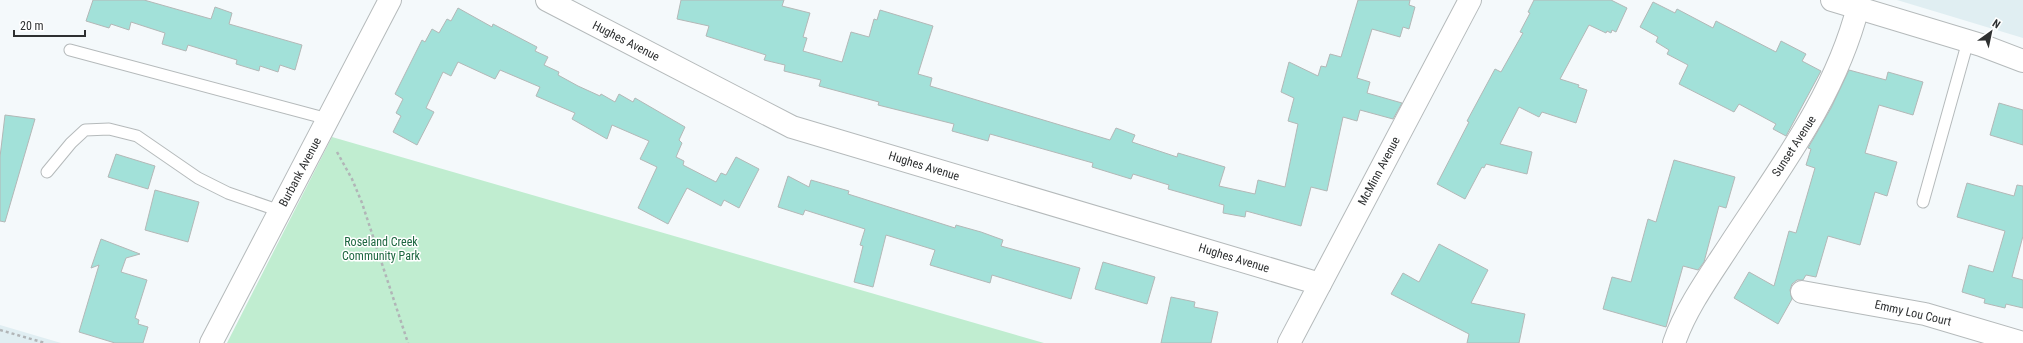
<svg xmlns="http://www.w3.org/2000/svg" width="2023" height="343" font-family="'Roboto Condensed',sans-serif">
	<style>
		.built { fill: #e0eef2 }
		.green { fill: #c0edd0 }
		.building { fill: #a2e1d9; stroke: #b3b8b7 }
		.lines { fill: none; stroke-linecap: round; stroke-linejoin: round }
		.service-casing { stroke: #b5babb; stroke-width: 13 }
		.minor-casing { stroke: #b5babb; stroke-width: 24 }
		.path { stroke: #b1b5b7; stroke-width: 2.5; stroke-dasharray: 3 3; stroke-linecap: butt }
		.service { stroke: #fff; stroke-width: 11 }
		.minor { stroke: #fff; stroke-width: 22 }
		.labels { text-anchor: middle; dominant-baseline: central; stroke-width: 3; stroke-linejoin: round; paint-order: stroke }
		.street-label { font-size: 12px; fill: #2e3031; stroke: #fff }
		.park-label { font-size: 12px; fill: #1e6741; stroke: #fff }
	</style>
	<rect width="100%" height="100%" fill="#f4f9fb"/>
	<g class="built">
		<path d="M1897 0H2023V38Z"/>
		<path d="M0 325 61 343H0Z"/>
	</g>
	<path class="green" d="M332 137 1044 343H227Z"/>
	<g class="building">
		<path d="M93 0H144L211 19 215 7 232 13 229 24 302 45 295 70 280 65 278 72 260 66 259 71 236 64 237 60 188 45 186 51 162 44 165 33 131 22 129 30 111 24 109 28 86 21Z"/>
		<path d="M681 0H784L782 6 810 13 803 37 807 38 803 51 842 62 851 32 869 37 874 19 877 20 880 10 933 26 918 74 932 78 930 86 1110 140 1116 128 1135 135 1132 142 1177 157 1178 153 1225 167 1219 186 1255 194 1258 180 1285 187 1298 124 1288 121 1294 98 1281 92 1289 62 1318 76 1321 66 1326 67 1330 54 1341 57 1358 0H1410L1409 5 1415 7 1409 29 1403 27 1400 37 1372 29 1357 78 1370 82 1367 93 1402 103 1393 119 1360 110 1357 121 1343 117 1327 191 1311 187 1301 226 1246 211 1245 217 1223 213 1224 205 1168 189 1169 185 1133 174 1131 179 1092 167 1093 163 990 134 988 141 952 131 954 124 878 105 879 102 819 86 821 80 784 71 785 65 764 60 766 55 706 36 709 26 677 19Z"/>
		<path d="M1534 0H1611L1627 8 1616 32 1612 30 1611 33 1607 31 1606 33 1589 25 1560 79 1579 85 1578 87 1587 90 1576 123 1542 112 1539 117 1519 107 1500 144 1532 152 1527 174 1486 164 1484 168 1482 167 1465 199 1437 184 1469 122 1467 121 1495 69 1501 72 1523 33 1520 32 1530 13 1528 12Z"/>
		<path d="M1653 2 1675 13 1677 9 1713 28 1716 21 1776 52 1781 41 1806 54 1802 61 1821 71 1786 136 1773 129 1776 124 1739 104 1734 112 1679 84 1688 65 1667 54 1669 50 1656 42 1658 37 1640 27Z"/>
		<path d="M458 8 492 27 493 24 537 47 535 51 548 57 544 65 559 72 558 75 578 86 600 96 601 94 615 102 619 94 633 102 635 98 685 127 679 140 682 143 676 157 684 161 683 165 716 182 721 173 726 175 736 157 759 169 739 208 724 200 721 206 687 188 668 224 638 208 657 167 640 159 649 141 612 125 607 139 572 119 575 113 536 96 540 87 500 70 495 79 458 62 451 76 443 72 426 108 434 112 417 145 393 132 401 116 396 113 403 99 395 94 422 40 425 42 432 29 439 33 447 19 451 21Z"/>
		<path d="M1849 70 1886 80 1888 72 1923 82 1913 115 1879 105 1865 153 1897 162 1887 196 1875 192 1860 245 1828 236 1816 277 1806 275 1803 280H1797L1792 284 1790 290 1792 299 1778 324 1734 298 1749 272 1774 286 1789 231 1796 233 1815 168 1806 165 1811 149 1808 148 1831 108Z"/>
		<path d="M1999 103 2023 110V145L1990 135Z"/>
		<path d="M5 115 35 119 5 222 0 221V157Z"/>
		<path d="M116 154 155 166 148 189 108 177Z"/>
		<path d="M1674 160 1735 177 1726 208 1719 206 1704 262 1698 270 1683 266 1666 327 1603 309 1612 277 1631 282 1648 219 1656 222Z"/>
		<path d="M788 176 809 187 811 180 849 191 848 194 955 228 956 225 981 232 1003 240 1001 246 1080 268 1071 299 992 275 990 283 930 265 935 250 886 235 873 287 854 282 863 246 860 245 865 229 805 210 803 215 778 207Z"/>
		<path d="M1967 183 2014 196 2017 185 2023 186V236L2012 277 2023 280V308L2006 304 2005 308 1984 303 1985 299 1962 292 1969 265 1993 272 2005 231 1957 217Z"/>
		<path d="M155 190 199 202 188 242 145 230Z"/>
		<path d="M101 239 140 254 126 258 121 272 147 280 135 318 139 320 138 324 148 327 143 343H115L79 332 99 265 91 268Z"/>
		<path d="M1439 244 1488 270 1471 303 1525 314 1519 343H1467L1469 334 1391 294 1403 273 1419 282Z"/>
		<path d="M1103 262 1155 277 1147 304 1095 289Z"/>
		<path d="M1171 297 1195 302 1194 307 1218 312 1211 343H1161Z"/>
	</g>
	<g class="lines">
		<g class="service-casing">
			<g id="service">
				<path d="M70 50 328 119"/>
				<path d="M47 172 71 143 85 130 109 129 137 136 198 178 228 193 280 211"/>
				<path d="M1923 202 1968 41"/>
			</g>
		</g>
		<g class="minor-casing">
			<g id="minor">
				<path d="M547 0 792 127 1320 284"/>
				<path d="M1832 0 1981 45 2023 61"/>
				<path d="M1802 292 1925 314 2023 343"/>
				<path d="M211 343 390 0"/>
				<path d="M1289 343 1470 0"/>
				<path d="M1674 343C1685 310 1710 275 1729 246 1779 169 1835 97 1858 7"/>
			</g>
		</g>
		<g class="path">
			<path d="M337 152 352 179 362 203 408 343"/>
			<path d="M0 330 45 343"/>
		</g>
		<use href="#service" class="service"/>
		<use href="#minor" class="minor"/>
	</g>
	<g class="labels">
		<g class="street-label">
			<text transform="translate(626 41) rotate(27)">Hughes Avenue</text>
			<text transform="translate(1794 146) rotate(-57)">Sunset Avenue</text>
			<text transform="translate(924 166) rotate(17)">Hughes Avenue</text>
			<text transform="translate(1379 171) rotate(-62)">McMinn Avenue</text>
			<text transform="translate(300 172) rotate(-62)">Burbank Avenue</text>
			<text transform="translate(1234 258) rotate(17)">Hughes Avenue</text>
			<text transform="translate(1913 313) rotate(13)">Emmy Lou Court</text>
		</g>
		<g class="park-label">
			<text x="381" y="242">Roseland Creek<tspan x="381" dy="14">Community Park</tspan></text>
		</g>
	</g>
	<g transform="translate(1991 32) rotate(33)" stroke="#ffffff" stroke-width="3" paint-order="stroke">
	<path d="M0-3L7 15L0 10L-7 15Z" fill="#2e3031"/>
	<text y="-6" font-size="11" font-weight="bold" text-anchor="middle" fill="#2e3031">N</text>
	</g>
	<path d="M14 30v6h71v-6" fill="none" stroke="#2e3031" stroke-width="2"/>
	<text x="20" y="30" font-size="12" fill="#2e3031" stroke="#ffffff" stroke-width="3" paint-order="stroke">20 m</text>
</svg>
